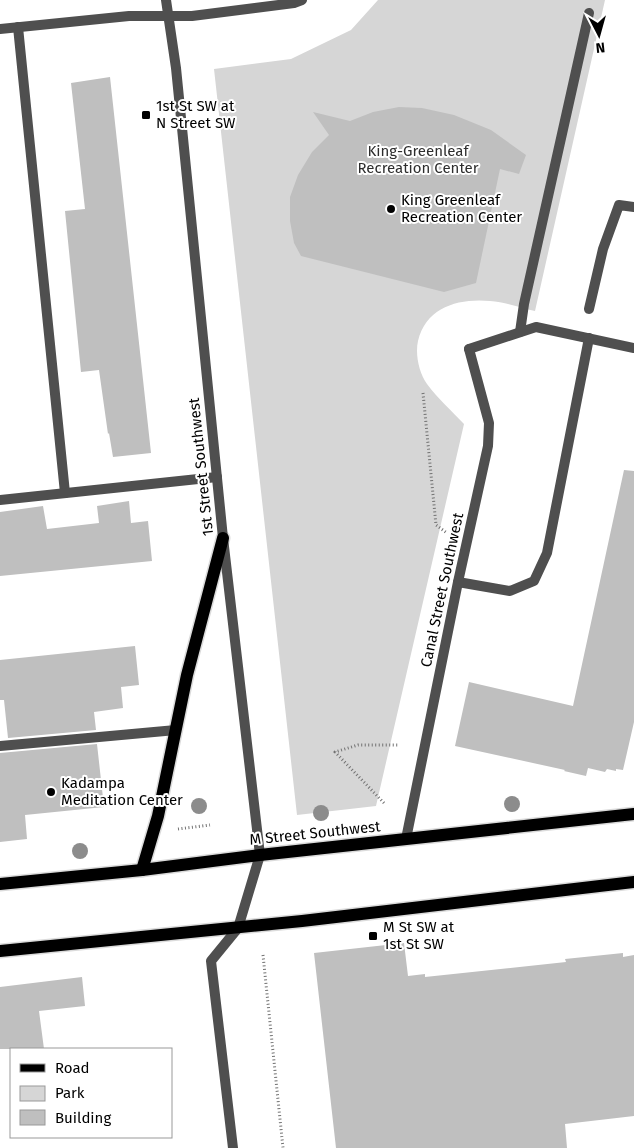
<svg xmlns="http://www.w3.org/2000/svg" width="634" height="1148" font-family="'Fira Sans',sans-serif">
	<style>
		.green { fill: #d6d6d6 }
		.building { fill: #bfbfbf }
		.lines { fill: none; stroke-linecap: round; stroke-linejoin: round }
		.primary-casing { stroke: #dbdbdb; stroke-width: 15 }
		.path { stroke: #717171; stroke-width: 3; stroke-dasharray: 1 2.5; stroke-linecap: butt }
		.service { stroke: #4f4f4f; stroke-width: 10 }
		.minor { stroke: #4f4f4f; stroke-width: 10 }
		.primary { stroke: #000; stroke-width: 12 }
		.tree { fill: #8c8c8c }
		.poi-dot { fill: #000; stroke: #fff; stroke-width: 2 }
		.labels { text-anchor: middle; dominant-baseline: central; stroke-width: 4; stroke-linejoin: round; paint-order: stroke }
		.poi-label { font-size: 15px; fill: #000; stroke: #fff; text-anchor: start }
		.park-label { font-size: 15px; fill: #2d2d2d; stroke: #fff }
		.street-label { font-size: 15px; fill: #000; stroke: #fff }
	</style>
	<rect width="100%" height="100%" fill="#fff"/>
	<path class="green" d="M378 0H605L535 311C520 308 505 302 490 301 459 298 426 307 418 341 415 354 419 373 427 384 438 399 452 411 464 424L376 806 297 815 214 69 291 59 351 30Z"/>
	<g class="building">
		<path d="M110 77 151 453 113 457 109 433 108 434 99 370 81 372 65 211 85 209 71 83Z"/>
		<path d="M399 107 422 108 454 115 491 130 526 155 519 174 500 169 476 283 444 292 301 256 294 243 290 221V197L298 175 312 152 329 135 313 112 350 121 373 112Z"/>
		<path d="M624 470 634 471V722L623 770 616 769V771L607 769 605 772 588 768 586 776 564 771 565 770 455 746 469 682 573 706Z"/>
		<path d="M129 501 131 523 148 521 152 561 0 576V512L43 506 47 529 99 523 97 506Z"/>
		<path d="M135 646 139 685 121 687 123 708 94 712 96 730 8 738 4 700H0V660Z"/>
		<path d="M97 744 104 807 25 815 27 839 0 842V753Z"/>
		<path d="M404 943 408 976 425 974V977L566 962 565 959 623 953V957L634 955V1116L565 1124 567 1148H336L314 953Z"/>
		<path d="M82 977 85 1006 39 1011 44 1049H0V987Z"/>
	</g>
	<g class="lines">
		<g class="primary-casing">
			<g id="primary">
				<path d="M142 870 158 816 187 675 223 538"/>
				<path d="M0 884 142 870 260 855 634 814"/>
				<path d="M0 951 302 921 634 882"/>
			</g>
		</g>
		<g class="path">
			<path d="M423 393 436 525 447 533"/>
			<path d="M384 803 335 752 358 745H398"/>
			<path d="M178 829 210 825"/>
			<path d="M263 955 283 1148"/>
		</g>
		<g class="service">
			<path d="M18 27 65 493"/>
			<path d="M589 309 603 249 619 205 634 207"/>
			<path d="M520 332 524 304 589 13"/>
			<path d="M469 349 536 327 634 348"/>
			<path d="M0 500 217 477"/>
			<path d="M458 582 510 591 534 581 547 553 589 338"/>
			<path d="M0 746 176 730"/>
			<path d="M233 1148 211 961 238 928"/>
		</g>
		<g class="minor">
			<path d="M166 0 176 68 223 538 260 855 238 928"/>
			<path d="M0 29 129 16H192L255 8 294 3 302 0"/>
			<path d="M406 839 458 582 488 446 489 423 469 349"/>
		</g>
		<use href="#primary" class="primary"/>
	</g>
	<g class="tree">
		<circle cx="512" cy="804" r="8"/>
		<circle cx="199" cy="806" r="8"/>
		<circle cx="321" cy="813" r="8"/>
		<circle cx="80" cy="851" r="8"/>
	</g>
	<g class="poi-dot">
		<rect x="141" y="110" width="10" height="10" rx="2.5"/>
		<circle cx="391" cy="209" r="5"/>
		<circle cx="51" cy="792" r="5"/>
		<rect x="368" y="931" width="10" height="10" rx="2.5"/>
	</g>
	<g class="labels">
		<g class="poi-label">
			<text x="156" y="106">1st St SW at<tspan x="156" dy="17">N Street SW</tspan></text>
			<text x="401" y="200">King Greenleaf<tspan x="401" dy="17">Recreation Center</tspan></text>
			<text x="61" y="783">Kadampa<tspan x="61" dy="17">Meditation Center</tspan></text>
			<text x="383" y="927">M St SW at<tspan x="383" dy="17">1st St SW</tspan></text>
		</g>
		<g class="park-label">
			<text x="418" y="151">King-Greenleaf<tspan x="418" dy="17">Recreation Center</tspan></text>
		</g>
		<g class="street-label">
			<text transform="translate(201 467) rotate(-96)">1st Street Southwest</text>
			<text transform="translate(442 590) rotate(-78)">Canal Street Southwest</text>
			<text transform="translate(315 833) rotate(-6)">M Street Southwest</text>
		</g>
	</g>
	<rect x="10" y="1048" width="162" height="90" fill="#ffffff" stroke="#999999"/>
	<rect x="20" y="1064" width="25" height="8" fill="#000000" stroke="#999999"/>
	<text x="55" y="1073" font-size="15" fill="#000000">Road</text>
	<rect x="20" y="1086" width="25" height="15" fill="#d6d6d6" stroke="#999999"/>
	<text x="55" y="1098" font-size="15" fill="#000000">Park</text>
	<rect x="20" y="1110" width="25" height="15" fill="#bfbfbf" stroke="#999999"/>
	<text x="55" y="1123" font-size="15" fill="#000000">Building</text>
	<g transform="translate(599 35) rotate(174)" stroke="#ffffff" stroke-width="4" paint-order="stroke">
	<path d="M0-4L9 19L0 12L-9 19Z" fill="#000000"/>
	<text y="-8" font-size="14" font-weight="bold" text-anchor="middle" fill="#000000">N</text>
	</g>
</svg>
